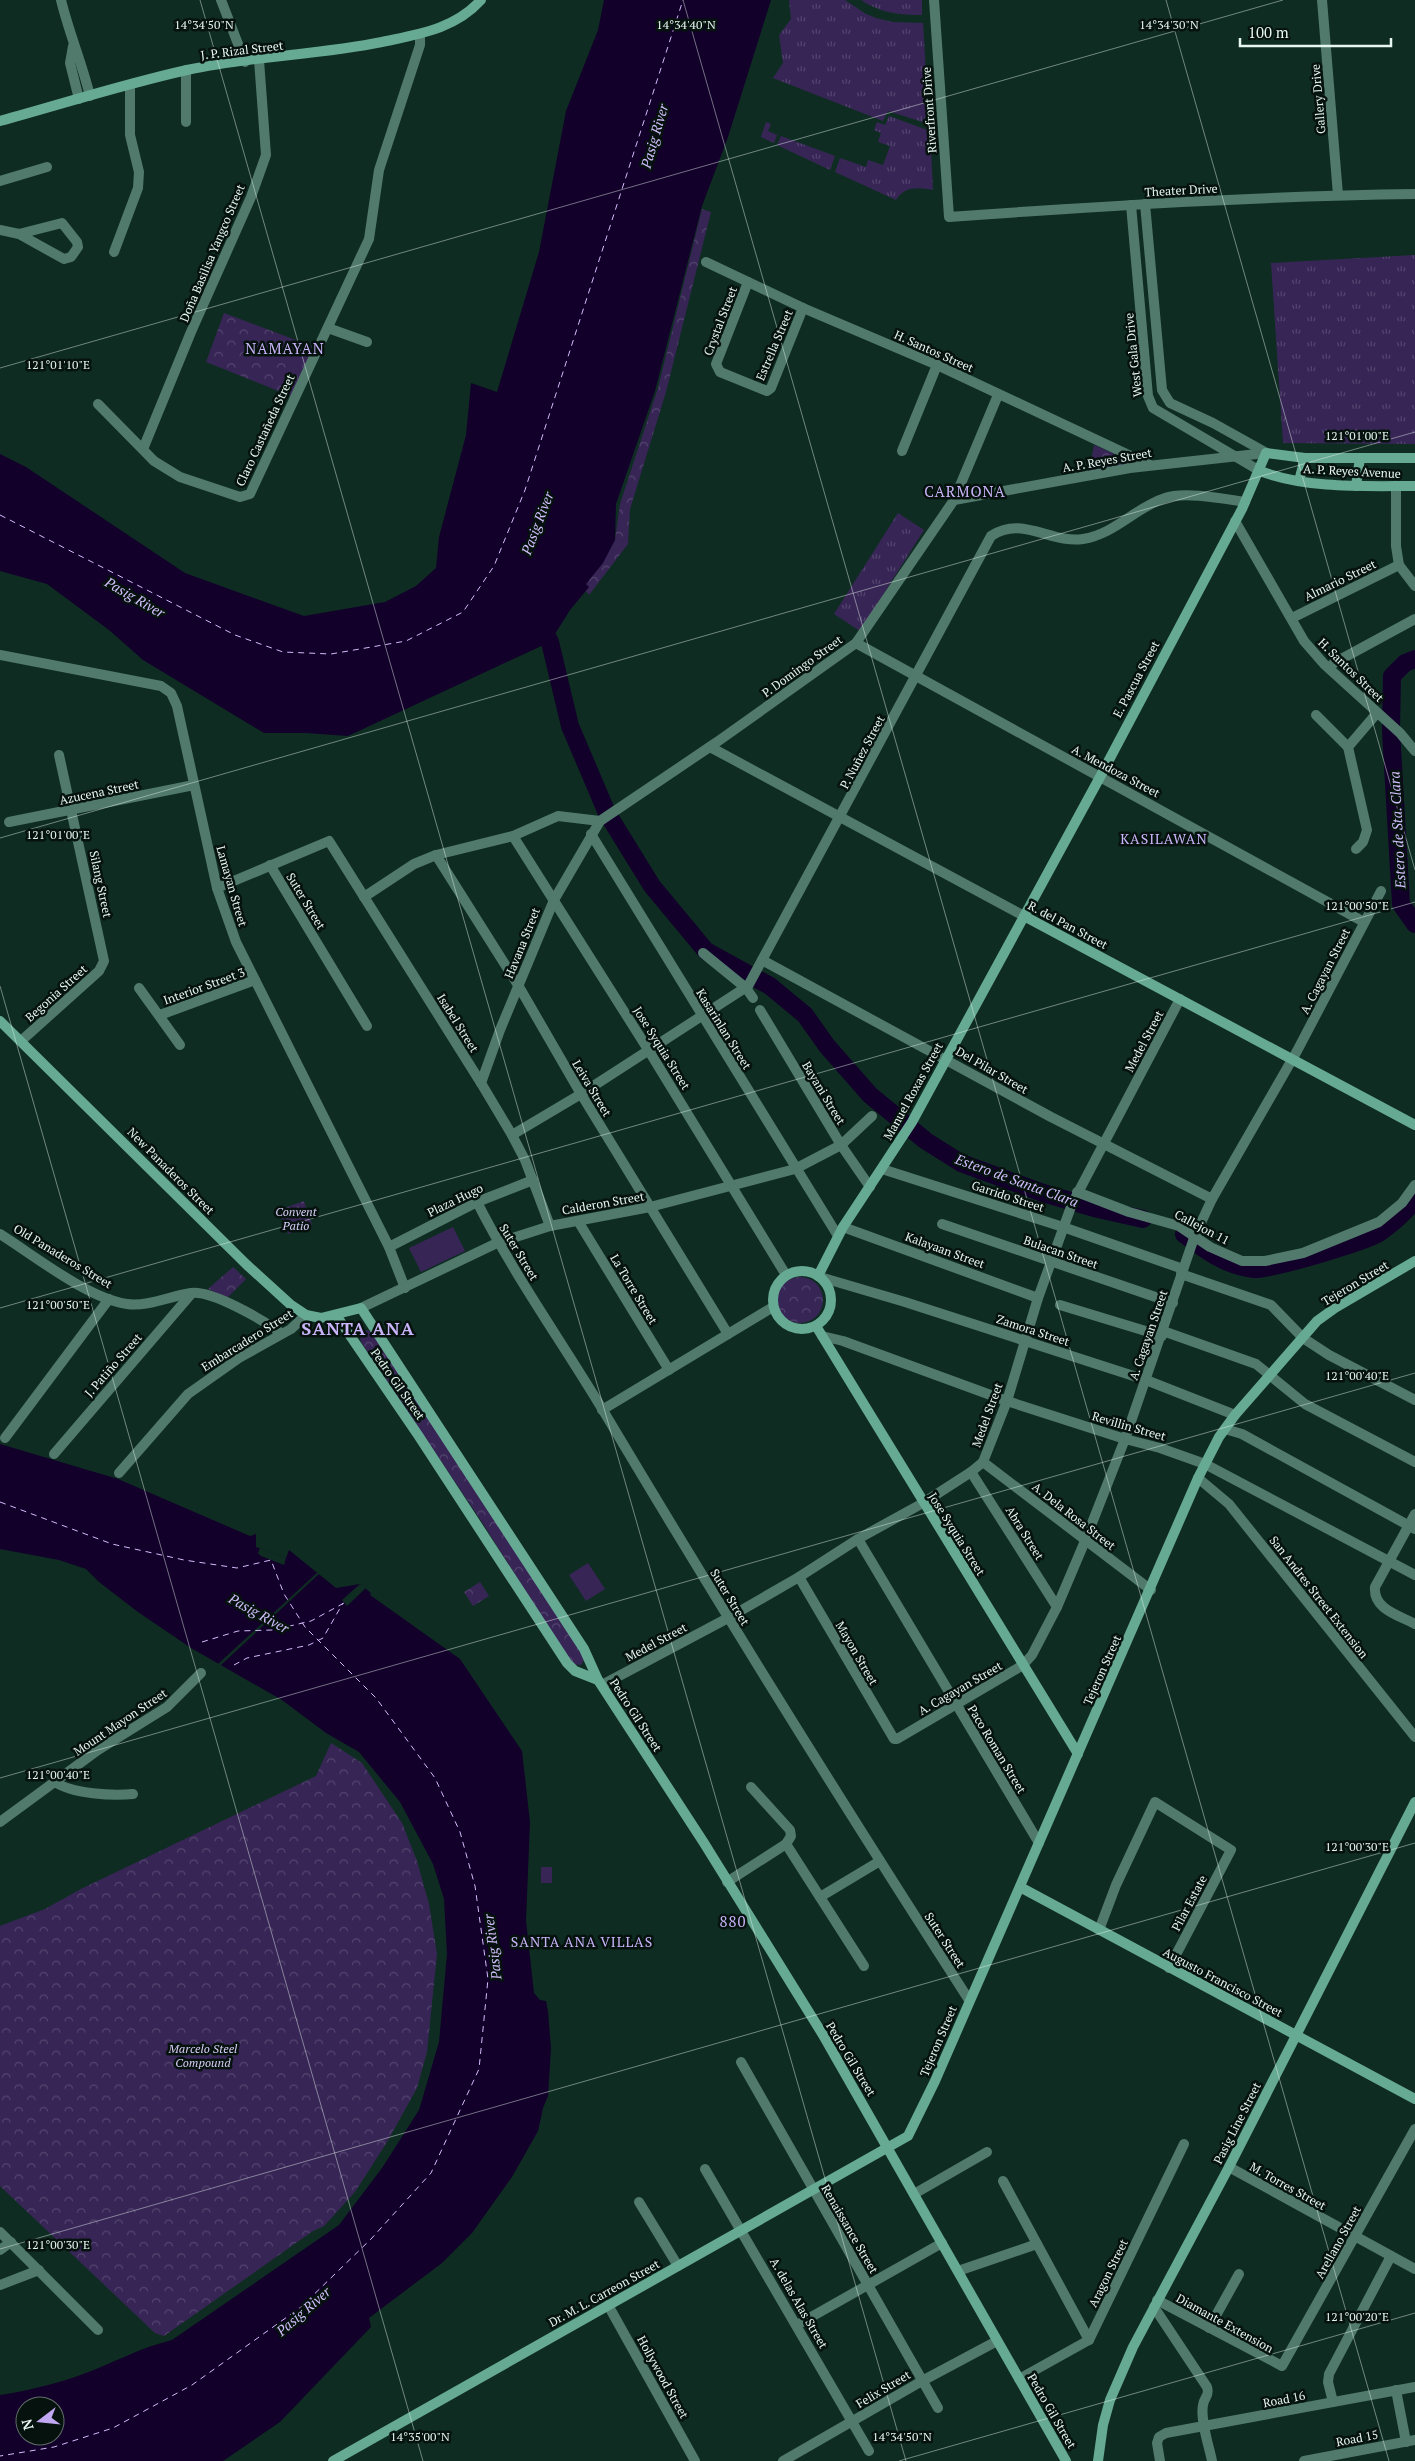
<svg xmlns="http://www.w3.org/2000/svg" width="1415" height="2461" font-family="'PT Serif',serif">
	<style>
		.grass { fill: url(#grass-tufts) }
		.forest { fill: url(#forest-crowns) }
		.garden { fill: url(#garden-dots) }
		.pitch { fill: #372556 }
		.water { fill: #12002a; fill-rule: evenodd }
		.pier { fill: #0f2c23 }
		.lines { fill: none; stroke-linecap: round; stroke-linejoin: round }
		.river { stroke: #12002a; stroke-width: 18 }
		.ferry { stroke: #d1befb; stroke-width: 1; stroke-dasharray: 6 5; stroke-linecap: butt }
		.street { stroke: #517a6c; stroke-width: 10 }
		.secondary { stroke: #67aa94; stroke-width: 10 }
		.ticks { fill: none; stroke: #e6f6f0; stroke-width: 1; stroke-opacity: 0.45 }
		.labels { text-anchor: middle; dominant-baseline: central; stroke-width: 5; stroke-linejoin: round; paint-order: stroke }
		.street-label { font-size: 12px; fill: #e6f6f0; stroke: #06120e }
		.park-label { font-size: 12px; font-style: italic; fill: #d9cdf6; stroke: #06120e }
		.water-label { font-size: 14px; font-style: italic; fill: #d1befb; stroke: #06120e }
		.neighbourhood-label { font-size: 14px; letter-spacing: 1px; fill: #cab4fa; stroke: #06120e }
		.quarter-label { font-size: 15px; letter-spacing: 1px; fill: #cab4fa; stroke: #06120e }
		.district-label { font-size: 18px; font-weight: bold; letter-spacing: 1px; fill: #cab4fa; stroke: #06120e }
		.ticks-label { font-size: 12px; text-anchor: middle; fill: #e6f6f0; stroke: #06120e; stroke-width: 5; stroke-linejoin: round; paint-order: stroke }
	</style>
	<defs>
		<pattern id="grass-tufts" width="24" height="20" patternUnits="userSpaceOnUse" patternTransform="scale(1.25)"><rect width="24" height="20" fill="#372556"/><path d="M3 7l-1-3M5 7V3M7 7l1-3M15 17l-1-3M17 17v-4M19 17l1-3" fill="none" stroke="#54456f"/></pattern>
		<pattern id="forest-crowns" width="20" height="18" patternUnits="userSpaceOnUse" patternTransform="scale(1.25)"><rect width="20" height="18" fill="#372556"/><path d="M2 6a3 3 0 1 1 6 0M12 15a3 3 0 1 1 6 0" fill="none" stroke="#54456f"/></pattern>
		<pattern id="garden-dots" width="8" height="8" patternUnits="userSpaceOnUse" patternTransform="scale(1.25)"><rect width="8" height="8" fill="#372556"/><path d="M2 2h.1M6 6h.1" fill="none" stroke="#54456f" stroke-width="1.8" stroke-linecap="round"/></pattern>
	</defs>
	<rect width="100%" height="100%" fill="#0f2c23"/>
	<g class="grass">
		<path d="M789 0H845L866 14 876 18 893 22 923 23 929 124 888 111 883 121 773 78 783 63 779 35 791 19Z"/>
		<path d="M861 0H922V15C900 15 880 13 861 0Z"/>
		<path d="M889 116 930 131 933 190C919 187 904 186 896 200L835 172 840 158 866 167 868 160 883 165 890 146 878 142 881 133 874 130 877 122 885 125Z"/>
		<path d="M766 122 771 124 768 131 777 135 774 143 761 137Z"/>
		<path d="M781 136 835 156 830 170 777 145Z"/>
		<path d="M1415 255V444L1283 443 1271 263Z"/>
		<path d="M898 513 924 530 860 631 834 614Z"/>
	</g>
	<g class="forest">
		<path d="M702 209 711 212 666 392 630 509 628 544 589 595 581 584 615 540 620 504 658 388Z"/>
		<path d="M224 313 314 347 291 396 206 362Z"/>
		<path d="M1094 445 1128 460 1127 466 1089 471Z"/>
		<path d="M233 1267 246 1279 227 1298 208 1289Z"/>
		<circle cx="800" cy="1300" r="23"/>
		<path d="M367 1330 372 1332 583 1655 584 1660 581 1665 571 1664 482 1522 361 1342 360 1336Z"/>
		<path d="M480 1582 489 1596 473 1606 464 1592Z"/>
		<path d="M331 1743 362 1763 402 1823 417 1861 429 1904 437 1954 427 2052 417 2088 387 2142 355 2192 324 2226 313 2231 164 2336 155 2333 0 2186V1926L45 1909 81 1889 316 1776Z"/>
	</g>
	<path class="garden" d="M304 1201 312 1225 288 1234 279 1210Z"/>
	<g class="pitch">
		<path d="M453 1227 465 1251 421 1272 409 1248Z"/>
		<path d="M588 1563 605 1589 586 1601 569 1575Z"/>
		<rect x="541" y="1867" width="11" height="16"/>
	</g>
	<g class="water">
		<path d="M604 0H771L728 137 702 206 655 391 616 504 615 540 603 563 586 584 589 587 570 610 550 642 348 736 306 733H264L143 660 109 630 47 584 0 571V454L26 467 185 573 304 616 385 602 416 586 436 568 439 537 466 435 471 383 497 392 539 252 566 111 598 30Z"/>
		<path d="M0 1444 118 1479 250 1536 256 1534V1547L286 1558 289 1550 336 1588 360 1584 371 1593 370 1595 460 1659 522 1751 530 1822 526 1921 534 1993 540 2000 546 2001 548 2011 551 2048 548 2096 543 2108 538 2131 512 2177 472 2233 442 2263 369 2318 371 2327 280 2422 223 2461H0V2395C26 2391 50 2385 75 2377 108 2366 138 2348 172 2340L339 2225 382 2168 419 2110 439 2042 447 1954 444 1899 433 1864 400 1802 359 1752 326 1733 282 1700 191 1648 138 1612 99 1582 86 1569 59 1560 0 1549ZM25 2406H55V2436H25Z"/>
	</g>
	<g class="pier">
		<path d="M260 1548 286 1558 284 1565 261 1556 258 1553Z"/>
		<path d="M319 1571 321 1572 220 1666 218 1664Z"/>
		<path d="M360 1584 366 1588 347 1606 342 1600Z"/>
	</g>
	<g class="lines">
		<g class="river">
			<path d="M538 621 550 642 570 726 607 813 652 886 706 951 770 986 805 1015 827 1046 870 1095 926 1141 961 1163 1043 1193 1098 1209 1143 1219"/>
			<path d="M1415 659 1405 663 1392 676 1391 731 1401 904 1415 924"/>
			<path d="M1184 1234C1205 1250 1226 1266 1254 1269 1270 1270 1364 1242 1379 1233 1392 1224 1406 1212 1415 1199"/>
		</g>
		<g class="ferry">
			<path d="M0 515 235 635 283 652 331 654 406 641 463 612 494 566 525 490 683 0"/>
			<path d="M0 1502 112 1544 184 1560 237 1568 271 1560 284 1594 305 1627 376 1698 435 1778 460 1832 475 1886 488 1979 479 2069 431 2173 371 2239 301 2307 192 2385 113 2428 54 2447 0 2456"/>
			<path d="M202 1642 238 1631 273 1630 311 1621 344 1603"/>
			<path d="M234 1665 247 1658 309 1645 323 1638 343 1603"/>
		</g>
		<g class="street">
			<path d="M61 0C69 33 82 63 90 96"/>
			<path d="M221 0 245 62"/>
			<path d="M934 0 949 217C1104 206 1259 196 1415 194"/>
			<path d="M1322 0 1338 195"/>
			<path d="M73 46 70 63 79 99"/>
			<path d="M186 122V70"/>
			<path d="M0 181 47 167"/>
			<path d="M1145 204 1162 390 1170 403 1213 423 1265 452"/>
			<path d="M1131 205 1148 396 1153 408 1260 471"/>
			<path d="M0 230 19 234 64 259 71 257 78 247 77 242 62 223 19 234"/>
			<path d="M114 252 138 188 139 172 130 135V85"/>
			<path d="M706 262 803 308 937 365 1150 465"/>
			<path d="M748 282 716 364 720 372 767 391 771 388 803 308"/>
			<path d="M328 328 367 342"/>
			<path d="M98 404 154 461 180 477 240 497 250 494 369 239 379 170 420 45V35"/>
			<path d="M143 449 191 332 251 197 266 155 259 60"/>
			<path d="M902 451 937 365"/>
			<path d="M1396 486V546L1399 565 1415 586"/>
			<path d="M954 500 1130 468 1266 453"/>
			<path d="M1235 521 1304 641 1324 664 1400 733 1415 751"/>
			<path d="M1292 618 1399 565"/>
			<path d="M856 643 1364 922"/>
			<path d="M0 655 161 686 171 693 177 706 217 888 236 942 389 1247 405 1288"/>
			<path d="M1329 668 1334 663 1415 619"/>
			<path d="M1316 715 1348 747 1367 830 1363 842 1356 849"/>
			<path d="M710 747 1024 916"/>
			<path d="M1348 747 1377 713"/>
			<path d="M9 822 194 785"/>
			<path d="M591 834 838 1236"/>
			<path d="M513 836 649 1051 786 1275"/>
			<path d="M436 855 518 985 581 1094 728 1334"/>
			<path d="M270 865 367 1026"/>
			<path d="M217 888 329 841 481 1083 512 1135 525 1160 550 1226"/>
			<path d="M364 897 414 864 436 855 513 836 558 816 600 821"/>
			<path d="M703 953 746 988 753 998"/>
			<path d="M762 960 1051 1117 1212 1199"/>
			<path d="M139 988 180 1045"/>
			<path d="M760 1010 841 1145 870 1187"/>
			<path d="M160 1015 255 980"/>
			<path d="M21 1041 99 971 104 961 59 755"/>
			<path d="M481 1083 500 1030 554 900 600 821 717 742 856 643 954 500 998 395"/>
			<path d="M512 1135 581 1094 748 986 991 536C1022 515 1051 544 1083 539 1115 534 1136 507 1165 498 1184 491 1225 499 1245 502"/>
			<path d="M882 1169 1063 1227 1183 1269"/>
			<path d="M1077 1192 1129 1212 1179 1226 1210 1247 1242 1261H1265L1303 1253 1379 1222 1402 1203 1415 1185"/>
			<path d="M477 1202C514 1275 562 1342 604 1412 722 1610 844 1806 969 2000"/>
			<path d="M578 1221 669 1370"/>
			<path d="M942 1224 1173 1303"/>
			<path d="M843 1227 1038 1298"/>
			<path d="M0 1234C35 1256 87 1298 127 1304 147 1307 171 1296 191 1293 212 1290 263 1320 281 1333"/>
			<path d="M389 1247 477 1202 533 1180"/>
			<path d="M1181 1274 1271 1305 1303 1338 1329 1355 1415 1400"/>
			<path d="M820 1277 905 1302 1146 1380 1235 1415"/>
			<path d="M1060 1305 1162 1336"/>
			<path d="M361 1308 497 1243 550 1226 650 1207 795 1169 841 1145 872 1116"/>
			<path d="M1163 1331 1256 1364 1305 1404 1415 1462"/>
			<path d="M822 1336 843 1341 1007 1401 1125 1439 1160 1448 1205 1464 1415 1575"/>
			<path d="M602 1410 773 1307"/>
			<path d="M1225 1429 1242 1434 1415 1529"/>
			<path d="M5 1438 109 1299"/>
			<path d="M54 1454 192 1293"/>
			<path d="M983 1462 1151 1590"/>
			<path d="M971 1472 1057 1607"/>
			<path d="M119 1473 188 1394 239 1358 291 1329 306 1315"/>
			<path d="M1198 1478 1229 1504 1415 1737"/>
			<path d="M1415 1514 1375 1587C1373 1609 1398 1615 1415 1624"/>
			<path d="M858 1539 1039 1843"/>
			<path d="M799 1577 894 1739H897L1023 1665 1032 1655 1057 1607 1085 1541 1125 1439 1194 1238 1212 1199 1297 1051 1381 891"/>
			<path d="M602 1685 728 1618 799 1577 858 1539 923 1503 971 1472 983 1462 1007 1401 1038 1298 1072 1204 1180 999"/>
			<path d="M55 1782C72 1794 113 1796 133 1794"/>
			<path d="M0 1822 98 1750 167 1707 201 1673"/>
			<path d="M786 1844 864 1966"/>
			<path d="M727 1882 786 1844 791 1836 790 1830 751 1787"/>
			<path d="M820 1897 880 1861"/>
			<path d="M1099 1930 1116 1885 1155 1802 1231 1850 1169 1968"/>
			<path d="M741 2062 938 2408"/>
			<path d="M1229 2167 1415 2269"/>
			<path d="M705 2169 869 2451"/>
			<path d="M1003 2181 1089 2340"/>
			<path d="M914 2194 987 2152"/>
			<path d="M639 2202 678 2266"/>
			<path d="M0 2232 98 2330"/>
			<path d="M0 2250 11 2242"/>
			<path d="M958 2271 1037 2244"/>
			<path d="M0 2285 39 2270"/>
			<path d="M1157 2300 1282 2366 1415 2129"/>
			<path d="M608 2305 695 2461"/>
			<path d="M1154 2307 1207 2387C1210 2396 1204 2397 1203 2405 1200 2420 1209 2446 1212 2461"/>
			<path d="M797 2325 942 2243"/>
			<path d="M1209 2328 1239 2274"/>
			<path d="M1019 2379 1089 2340 1184 2144"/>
			<path d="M1396 2390 1406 2442"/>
			<path d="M1333 2402 1328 2382 1329 2374 1391 2256"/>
			<path d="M783 2461 922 2381 997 2341"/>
			<path d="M1160 2461 1157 2443 1159 2437 1166 2433 1415 2387"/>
			<path d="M1304 2461 1415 2440"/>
		</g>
		<g class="secondary">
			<path d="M0 121C62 104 124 84 187 70 251 56 318 55 382 42 419 34 455 29 481 0"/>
			<path d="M1260 471C1308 489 1364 486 1415 486"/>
			<path d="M1299 481 1305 458"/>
			<path d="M1356 486 1360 458"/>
			<path d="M1024 916 1415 1125"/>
			<path d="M0 1021 247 1265 291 1305 306 1315 321 1318 361 1308 584 1649 598 1680 704 1843 823 2035 1066 2461"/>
			<circle cx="802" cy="1300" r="29"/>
			<path d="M818 1276 843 1227 912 1122 1100 777 1242 509 1266 453 1305 458H1415"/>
			<path d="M336 1315 418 1435 567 1663 575 1671 598 1680"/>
			<path d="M816 1326 1078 1754"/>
			<path d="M1020 1887 1415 2099"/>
			<path d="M333 2461 908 2136 935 2081 1198 1478 1219 1437 1235 1415 1317 1321 1335 1308 1415 1261"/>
			<path d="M1098 2461 1103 2425 1110 2400 1133 2347 1229 2167 1415 1802"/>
		</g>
	</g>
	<path class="ticks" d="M200 0 906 2461M683 0 1389 2461M1166 0 1415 870M0 368 1283 0M0 838 1415 432M0 986 423 2461M0 1308 1415 902M0 1778 1415 1373M0 2249 1415 1843M899 2461 1415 2313"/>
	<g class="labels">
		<g class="street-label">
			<text transform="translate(242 50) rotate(-7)">J. P. Rizal Street</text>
			<text transform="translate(1318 99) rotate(-95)">Gallery Drive</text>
			<text transform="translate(929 110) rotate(-94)">Riverfront Drive</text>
			<text transform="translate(1181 190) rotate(-3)">Theater Drive</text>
			<text transform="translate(212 253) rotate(-67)">Doña Basilisa Yangco Street</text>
			<text transform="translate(720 321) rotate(-69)">Crystal Street</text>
			<text transform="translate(774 345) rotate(-67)">Estrella Street</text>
			<text transform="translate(934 351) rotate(24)">H. Santos Street</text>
			<text transform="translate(1133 355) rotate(-96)">West Gala Drive</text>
			<text transform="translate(265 430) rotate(-65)">Claro Castañeda Street</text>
			<text transform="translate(1107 460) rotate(-10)">A. P. Reyes Street</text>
			<text transform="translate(1352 471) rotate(3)">A. P. Reyes Avenue</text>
			<text transform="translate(1340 580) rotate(-26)">Almario Street</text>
			<text transform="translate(802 666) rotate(-36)">P. Domingo Street</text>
			<text transform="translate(1351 670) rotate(44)">H. Santos Street</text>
			<text transform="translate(1136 679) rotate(-62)">E. Pascua Street</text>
			<text transform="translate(862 752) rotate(-62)">P. Nuñez Street</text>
			<text transform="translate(1116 771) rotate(28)">A. Mendoza Street</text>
			<text transform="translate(99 792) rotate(-12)">Azucena Street</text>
			<text transform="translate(101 884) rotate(78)">Silang Street</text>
			<text transform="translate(232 886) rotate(74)">Lamayan Street</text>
			<text transform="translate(306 901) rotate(59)">Suter Street</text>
			<text transform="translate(1068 925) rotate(28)">R. del Pan Street</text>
			<text transform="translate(522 943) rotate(-68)">Havana Street</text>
			<text transform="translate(1325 971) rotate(-63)">A. Cagayan Street</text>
			<text transform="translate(204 986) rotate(-20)">Interior Street 3</text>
			<text transform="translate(56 993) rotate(-42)">Begonia Street</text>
			<text transform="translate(458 1023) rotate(58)">Isabel Street</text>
			<text transform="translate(724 1029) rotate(58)">Kasarinlan Street</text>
			<text transform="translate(1144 1041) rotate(-62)">Medel Street</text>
			<text transform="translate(662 1048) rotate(58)">Jose Syquia Street</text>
			<text transform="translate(992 1070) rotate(30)">Del Pilar Street</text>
			<text transform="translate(592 1088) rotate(59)">Leiva Street</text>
			<text transform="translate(913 1091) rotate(-61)">Manuel Roxas Street</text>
			<text transform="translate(824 1093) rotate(59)">Bayani Street</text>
			<text transform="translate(171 1171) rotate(45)">New Panaderos Street</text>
			<text transform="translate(1008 1196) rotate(18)">Garrido Street</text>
			<text transform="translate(455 1200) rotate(-26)">Plaza Hugo</text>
			<text transform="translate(603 1203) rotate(-10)">Calderon Street</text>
			<text transform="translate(1202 1227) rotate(28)">Callejon 11</text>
			<text transform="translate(945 1250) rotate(20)">Kalayaan Street</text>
			<text transform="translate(519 1252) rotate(59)">Suter Street</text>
			<text transform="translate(1061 1252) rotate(19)">Bulacan Street</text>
			<text transform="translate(63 1256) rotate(31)">Old Panaderos Street</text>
			<text transform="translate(1355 1283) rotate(-31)">Tejeron Street</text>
			<text transform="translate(634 1289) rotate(59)">La Torre Street</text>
			<text transform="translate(1033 1330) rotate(18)">Zamora Street</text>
			<text transform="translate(1148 1335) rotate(-71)">A. Cagayan Street</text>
			<text transform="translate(247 1340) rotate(-32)">Embarcadero Street</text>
			<text transform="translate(113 1365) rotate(-49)">J. Patiño Street</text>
			<text transform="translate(398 1384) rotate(55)">Pedro Gil Street</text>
			<text transform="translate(987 1415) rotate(-70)">Medel Street</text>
			<text transform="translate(1129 1426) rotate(16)">Revillin Street</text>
			<text transform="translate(1074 1516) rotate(38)">A. Dela Rosa Street</text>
			<text transform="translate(1025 1533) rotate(58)">Abra Street</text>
			<text transform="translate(957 1534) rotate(58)">Jose Syquia Street</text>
			<text transform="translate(730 1597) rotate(59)">Suter Street</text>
			<text transform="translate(1319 1597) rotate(52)">San Andres Street Extension</text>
			<text transform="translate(656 1642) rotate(-28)">Medel Street</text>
			<text transform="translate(857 1653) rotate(60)">Mayon Street</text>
			<text transform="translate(1102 1670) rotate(-66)">Tejeron Street</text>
			<text transform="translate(960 1688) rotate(-30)">A. Cagayan Street</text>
			<text transform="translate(636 1715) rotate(57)">Pedro Gil Street</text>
			<text transform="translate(120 1722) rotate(-34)">Mount Mayon Street</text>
			<text transform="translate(997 1749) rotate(59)">Paco Roman Street</text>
			<text transform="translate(1189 1903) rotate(-62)">Pilar Estate</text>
			<text transform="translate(945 1940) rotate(57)">Suter Street</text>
			<text transform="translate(1223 1982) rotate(28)">Augusto Francisco Street</text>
			<text transform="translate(938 2041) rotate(-67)">Tejeron Street</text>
			<text transform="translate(851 2059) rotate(59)">Pedro Gil Street</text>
			<text transform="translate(1237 2123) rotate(-63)">Pasig Line Street</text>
			<text transform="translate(1288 2186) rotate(29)">M. Torres Street</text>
			<text transform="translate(850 2229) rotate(60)">Renaissance Street</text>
			<text transform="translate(1338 2242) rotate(-61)">Arellano Street</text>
			<text transform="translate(1108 2273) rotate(-64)">Aragon Street</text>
			<text transform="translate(604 2293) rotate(-29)">Dr. M. L. Carreon Street</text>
			<text transform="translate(799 2303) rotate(60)">A. delas Alas Street</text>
			<text transform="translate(1225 2323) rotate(29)">Diamante Extension</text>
			<text transform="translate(663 2377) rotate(61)">Hollywood Street</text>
			<text transform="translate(883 2389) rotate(-31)">Felix Street</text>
			<text transform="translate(1284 2399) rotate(-11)">Road 16</text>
			<text transform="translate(1052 2411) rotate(60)">Pedro Gil Street</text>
			<text transform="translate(1357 2438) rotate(-11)">Road 15</text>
		</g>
		<g class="park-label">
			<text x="296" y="1211">Convent<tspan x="296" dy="14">Patio</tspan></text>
			<text x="203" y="2048">Marcelo Steel<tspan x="203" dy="14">Compound</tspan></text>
		</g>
		<g class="water-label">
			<text transform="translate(654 136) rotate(-74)">Pasig River</text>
			<text transform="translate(537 523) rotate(-69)">Pasig River</text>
			<text transform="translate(135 597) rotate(30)">Pasig River</text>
			<text transform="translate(1397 830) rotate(-93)">Estero de Sta. Clara</text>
			<text transform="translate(1017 1180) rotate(20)">Estero de Santa Clara</text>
			<text transform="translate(259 1613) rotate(29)">Pasig River</text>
			<text transform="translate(492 1947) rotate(-97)">Pasig River</text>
			<text transform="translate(303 2311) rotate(-41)">Pasig River</text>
		</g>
		<g class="neighbourhood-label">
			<text x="1164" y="838">KASILAWAN</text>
			<text x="582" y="1941">SANTA ANA VILLAS</text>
		</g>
		<g class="quarter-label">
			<text x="285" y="348">NAMAYAN</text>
			<text x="965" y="491">CARMONA</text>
			<text x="733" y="1921">880</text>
		</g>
		<g class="district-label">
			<text x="358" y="1328">SANTA ANA</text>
		</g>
	</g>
	<g class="ticks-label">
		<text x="204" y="29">14°34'50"N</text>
		<text x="686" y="29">14°34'40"N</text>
		<text x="1169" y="29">14°34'30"N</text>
		<text x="58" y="369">121°01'10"E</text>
		<text x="1357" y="440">121°01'00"E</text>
		<text x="58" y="839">121°01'00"E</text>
		<text x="1357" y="910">121°00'50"E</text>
		<text x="58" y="1309">121°00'50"E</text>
		<text x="1357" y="1380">121°00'40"E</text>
		<text x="58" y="1779">121°00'40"E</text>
		<text x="1357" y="1851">121°00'30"E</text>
		<text x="58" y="2249">121°00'30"E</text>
		<text x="1357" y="2321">121°00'20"E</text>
		<text x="420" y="2441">14°35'00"N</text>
		<text x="902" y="2441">14°34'50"N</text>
	</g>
	<g transform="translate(40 2421) rotate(254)"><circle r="24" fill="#06120e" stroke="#606d68"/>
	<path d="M0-4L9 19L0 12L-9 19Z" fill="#c1a8f3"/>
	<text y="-8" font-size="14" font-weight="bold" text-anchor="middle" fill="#e6f6f0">N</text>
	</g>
	<path d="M1240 38v8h151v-8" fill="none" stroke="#e6f6f0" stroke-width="2.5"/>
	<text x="1248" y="38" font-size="15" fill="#e6f6f0" stroke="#06120e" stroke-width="4" paint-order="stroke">100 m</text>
</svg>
